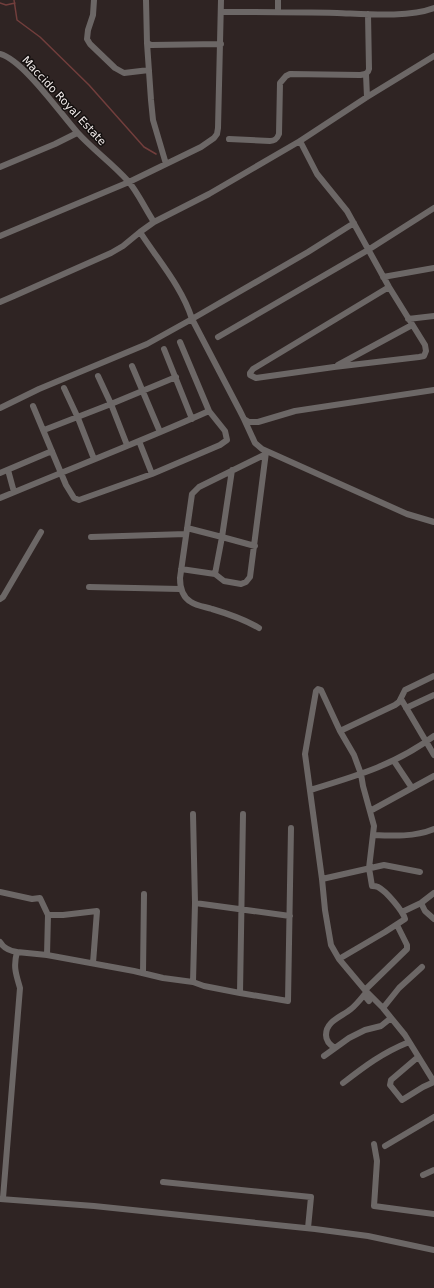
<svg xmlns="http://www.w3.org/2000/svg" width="434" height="1288" viewBox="0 0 434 1288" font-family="'DejaVu Sans',sans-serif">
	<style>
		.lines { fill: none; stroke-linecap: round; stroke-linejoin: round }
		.stream { stroke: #723e3c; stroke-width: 1.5 }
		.minor { stroke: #6c6766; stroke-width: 6 }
		.labels { text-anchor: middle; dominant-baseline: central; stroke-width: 3; stroke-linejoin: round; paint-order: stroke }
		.street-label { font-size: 11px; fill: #f2ebea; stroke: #130f0e }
	</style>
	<rect width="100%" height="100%" fill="#2f2423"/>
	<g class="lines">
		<path class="stream" d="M14,0L17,20L40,37L89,85L144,147L156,154
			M0,3L6,5L15,3"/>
		<path class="minor" d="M94,0L93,15L88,30L87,39L90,44L115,68L124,73L149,70
			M146,0L147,43L151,45L221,44
			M221,12C259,12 298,12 337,13C365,14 408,18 434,8
			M278,12V0
			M147,43L151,100L153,120L166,164
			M0,54C23,60 60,113 77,132C92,149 112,163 128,181C137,191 146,210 154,222
			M366,74L367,97
			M229,139L270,141C275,141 277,139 279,134L280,83L286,76L290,74L360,75C365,74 368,74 369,69L368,14
			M300,141L317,174L347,211L389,287L425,345L426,351L424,356L419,357L334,367L256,378L250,375V373L253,369L389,287
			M0,167L55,144L77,133
			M140,232C158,260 182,287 192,319L240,411L244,419L249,422H258L295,411L434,390
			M0,236L129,182L201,147L214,138L217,134L218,128L221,0
			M383,277L434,268
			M0,302L14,296L111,253L123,246L140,232L154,222L209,194L300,141L367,97L434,56
			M408,319L434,316
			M218,337L368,250L434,208
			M164,349L192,419
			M338,365L412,325
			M132,366L160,432
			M98,376L111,404L127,445
			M64,388L78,418L94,459
			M33,406L66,485L74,498L79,500L152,474L220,445L227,440L225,431L209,411
			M0,408L39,389L147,344L192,319L308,252L354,223
			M244,419L255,443L262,449L407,514L434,522
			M44,430L111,404L176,377
			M139,441L152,474
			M8,470L14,492
			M0,473L52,451
			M0,498C69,469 140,442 209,411L180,342
			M187,528L222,537L232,470
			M91,537L186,534
			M181,569L215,574L224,581L241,584L246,582L250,577L266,452
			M215,574L222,537L255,546
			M89,587L180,589
			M0,599L3,597L41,532
			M259,628C244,619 229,614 212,609C206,607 197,606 191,602C182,597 180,588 180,578L192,494L199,487L266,454
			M401,699L434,755
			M406,708L434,695
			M340,731L321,690L318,689L316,691L305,754L322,879L325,910L331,945L339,959L365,990L383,1008L405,1035L434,1082
			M394,761L412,788
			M310,790C356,776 395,765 434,736
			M370,811L434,776
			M373,835C393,836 415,837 434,829
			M322,879L384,865L420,872
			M0,892L32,899L40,898L48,915H63L97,911L93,963
			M195,903L290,916
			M421,903L425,911L434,919
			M402,912L421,903L434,893
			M0,942C4,949 10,951 17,952C13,967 16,974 20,988L3,1198
			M17,952L47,955L134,971L163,978L193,982L204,986L240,993L288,1001L291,828
			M47,955L48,915
			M339,959L385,932L405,919C403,911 386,891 378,887C376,886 374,886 372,886L369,868L374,826L363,786L361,774L354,755L340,731L395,705L399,702L405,690L434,676
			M143,973L144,894
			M193,982L195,903L193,814
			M365,990L407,949V945L397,925
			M240,993L243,814
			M383,1008L399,988L422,967
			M335,1048C330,1045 326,1041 326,1035C326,1021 341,1017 351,1009C356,1005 360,1000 364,995L369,1001
			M324,1056L349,1038L365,1030L381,1026L391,1018
			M418,1057L391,1080L390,1085L402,1100L423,1087L434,1082
			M343,1083C365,1066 382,1053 409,1042
			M374,1144L377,1161L374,1206L434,1214
			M385,1146L434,1117
			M423,1175L434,1170
			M163,1182L311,1197L308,1228
			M0,1199L94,1206L315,1229L368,1236L434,1250"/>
	</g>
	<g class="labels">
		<g class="street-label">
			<text transform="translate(64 101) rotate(47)">Maccido Royal Estate</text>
		</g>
	</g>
</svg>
